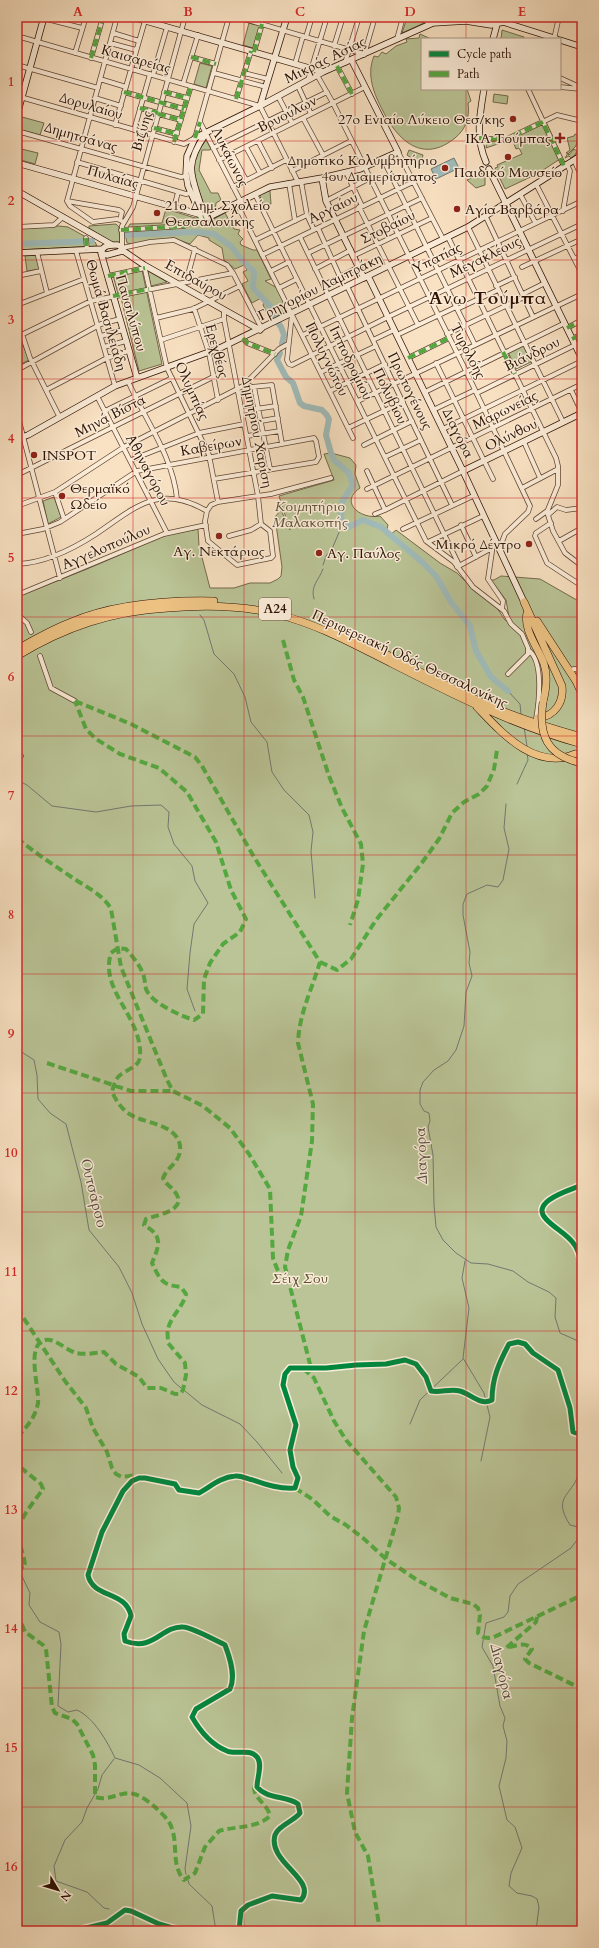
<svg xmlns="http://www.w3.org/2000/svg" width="599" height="1948" viewBox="0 0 599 1948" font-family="Cardo,serif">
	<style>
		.green { fill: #bac496; stroke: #746a4c }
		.water { fill: #a0bcbb; stroke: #727871 }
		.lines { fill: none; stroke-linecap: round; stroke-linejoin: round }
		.stream { stroke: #727871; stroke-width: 1 }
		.river { stroke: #a0bcbb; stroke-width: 6 }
		.highway-tunnel { stroke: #dac3a6; stroke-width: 7; stroke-dasharray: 7 3.5; stroke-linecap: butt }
		.street-casing { stroke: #604533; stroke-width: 5.5 }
		.secondary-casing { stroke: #2d1103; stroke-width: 7 }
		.highway-casing { stroke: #2d1103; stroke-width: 8 }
		.street { stroke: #fbecd8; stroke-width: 4 }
		.secondary { stroke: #fbecd8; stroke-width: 5.5 }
		.highway { stroke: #ecc182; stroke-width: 7 }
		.highway-bridge-casing { stroke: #2d1103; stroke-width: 8; stroke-linecap: butt }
		.highway-bridge { stroke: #ecc182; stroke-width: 7 }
		.quiet { stroke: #54a840; stroke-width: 4; stroke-dasharray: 8 4; stroke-linecap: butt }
		.cycleway-casing { stroke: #fbecd8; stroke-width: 8 }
		.cycleway { stroke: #00873e; stroke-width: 5 }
		.grid { fill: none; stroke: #d62828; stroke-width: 1; stroke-opacity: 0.55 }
		.poi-dot { fill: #8f2418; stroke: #fbecd8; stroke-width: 1.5 }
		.labels { text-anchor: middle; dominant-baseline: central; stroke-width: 3; stroke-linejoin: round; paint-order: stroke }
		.shield { fill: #fbecd8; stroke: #6b5343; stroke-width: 1 }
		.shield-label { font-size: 13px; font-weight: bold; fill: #2d1103 }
		.street-label { font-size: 14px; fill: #2d1103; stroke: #fbecd8 }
		.poi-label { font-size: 14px; fill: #2d1103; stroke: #fbecd8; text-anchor: start }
		.park-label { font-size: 14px; font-style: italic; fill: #5e5036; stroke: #fbecd8 }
		.water-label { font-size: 15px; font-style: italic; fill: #554d43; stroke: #fbecd8 }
		.district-label { font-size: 18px; font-weight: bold; letter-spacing: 1px; fill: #2d1103; stroke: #fbecd8 }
		.neatline { fill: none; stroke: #d62828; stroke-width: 1.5 }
		.grid-label { font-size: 13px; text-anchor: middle; font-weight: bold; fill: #d62828 }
	</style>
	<rect width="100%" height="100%" fill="#f9e2c3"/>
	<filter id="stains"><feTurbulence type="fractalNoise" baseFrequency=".005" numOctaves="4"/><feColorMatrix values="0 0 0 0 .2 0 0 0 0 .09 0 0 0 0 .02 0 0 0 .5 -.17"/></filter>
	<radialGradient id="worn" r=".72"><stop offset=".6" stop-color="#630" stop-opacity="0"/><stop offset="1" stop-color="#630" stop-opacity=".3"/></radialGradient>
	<path class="green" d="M407,18L424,22V23L402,33Z
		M249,23L260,26L253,48L243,45Z
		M502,30L524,37L523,39H501Z
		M420,34L431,39H422V89H467L471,101L468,103C470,117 466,129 455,138C423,164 398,141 383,111C374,94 366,75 374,56L378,57L382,52L386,54L396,46L407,42L406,39L419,38Z
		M200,63L212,66L206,88L194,84Z
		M494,94L508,96L507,104L493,102Z
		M22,117L44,123L40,135L18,129Z
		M543,123L560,159L537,174L505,189L495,168L498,167L497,165L522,154L519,148L516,149L512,139L486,148L487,140L502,141Z
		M575,134L578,135L576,146L568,154L569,155L574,149L577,151L575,155L571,158L569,156L565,158L568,153H566L570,150L567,138L574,136Z
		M206,140L211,149L210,150H202L199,170L211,193H218L221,200L216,203L215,211L207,214L193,174L195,156Z
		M17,148L38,153L35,164L17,159Z
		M409,150L423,155L422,159L417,162L407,155Z
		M485,172V185L476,188L467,180Z
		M265,191H270L271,204L263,205L259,193Z
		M166,209L208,222L225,213L234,229L240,230L238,234L243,239L240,242L241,245L253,250H257L271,279L265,281L277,288L288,311L270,320L263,305L264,303L261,298L252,303L242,284L248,281L243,272L247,270L244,265L235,269L224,260L222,248L209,240V238L198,235L190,244L173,238L131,244L127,243L125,233L130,224L162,223Z
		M116,224L119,227L120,245H115L89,228V226Z
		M59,226L68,227L95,242L97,246L17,250V229Z
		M36,255L41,269L27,271L25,256Z
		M142,270L162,364L139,371L120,294H118L113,275Z
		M148,271L167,282L151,286Z
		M21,340L29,360L17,366V341Z
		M523,345L531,362L516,369L508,352Z
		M331,453L350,458L356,465L355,474L360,488C338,503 362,520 380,516L388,525L387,529L389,536L396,530L440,563L457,573L474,590L495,605L505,620L510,623L506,600L491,580H494L501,576L540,579L582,603V1931H17V597L87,569L166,535L198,529L199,546L210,588H234L250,583H270L278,579L281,576L282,567L275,517L281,510L290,530L279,496L334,480L324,454Z
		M54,497L61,517L48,524L43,501Z"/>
	<path class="water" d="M454,158L459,168L436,179L431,169Z"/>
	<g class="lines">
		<path class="stream" d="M323,565L326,556L332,549L343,523
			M314,599C310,586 319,580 323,569
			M200,615L204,620L214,654L234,674L245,697L251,722L267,742L272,772L284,790L309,815L313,832L311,851L315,898
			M579,675L582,677
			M508,691L520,704L521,714
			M524,727L527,746
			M17,780L27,785L52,806L96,812L131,806L161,805L169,812L168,827L174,844L192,866L195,881L208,903L194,924L190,953L187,989L195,1011
			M517,784L528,760L527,753
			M506,804L504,828L509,849L503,880L498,887L487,885L467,894L463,904V915L470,952L469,963L472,976L466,992L464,1026L456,1050L448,1061L434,1070L423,1082L420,1090V1104L424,1111L429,1113L430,1121L428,1127L433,1155L434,1205L436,1227L443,1240L456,1253L471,1263L488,1264L513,1271L528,1282L549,1292L556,1298L555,1317L560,1333L576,1340L582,1350
			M17,1049L34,1060L37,1075L38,1099L50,1113L66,1124L81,1182L89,1230L119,1267L132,1293L142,1324L158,1359L174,1382L181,1388
			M465,1261L462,1278L469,1308L463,1358L484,1393L490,1417L481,1461
			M185,1391L202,1405L240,1424L257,1442L282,1473
			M410,1424L420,1400L463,1359
			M17,1497V1505
			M19,1570L30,1593L29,1605L40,1622L59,1632L61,1644L58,1706L68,1712L77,1710C94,1718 107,1741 115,1758L139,1765L160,1778L187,1803L191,1826L185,1869L186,1874
			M188,1880L189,1884L212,1906L216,1931
			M109,1909L104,1908L87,1892L56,1881L54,1866L65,1840L82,1822L87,1808L98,1789L102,1775L114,1759
			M536,1931L539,1907L537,1899L532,1896L517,1893L509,1886L511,1873L522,1848L515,1827L507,1820L499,1786L506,1758L507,1741L503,1726L505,1718L500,1706L493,1666L482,1647L486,1623L504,1617L508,1612L510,1596L518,1584L571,1548L580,1536L578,1527L570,1525C550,1494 576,1495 579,1470C580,1462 578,1454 577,1446C577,1423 579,1398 582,1375"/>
		<path class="river" d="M125,235L197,232L214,234L231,246L241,259L254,272L253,288L271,307L274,317L281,327L284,335L282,344
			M17,244L92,241
			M280,353L277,360L286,377L293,383L300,403L304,406L322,410L326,414L329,419L326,435L331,453L334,460L349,473L353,485L342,502L341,523L349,527L363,520L381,527L422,562L436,576L451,602L470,626L476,651L491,677L508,691"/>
		<path class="highway-tunnel" d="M575,754L582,750"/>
		<defs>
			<path id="street" d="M39,17L82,28
				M185,17L133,207L122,226V248L150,242L174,240L227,265L233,273L262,329
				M237,17L364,54
				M415,17L433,23
				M113,33L139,41
				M17,36L260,106L298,182
				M306,37L312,17
				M397,39L403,17
				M554,39L559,17
				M110,43L136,50
				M334,46L343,17
				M254,52L262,24
				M75,53L86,17
				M364,55L375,17
				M191,57L216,64
				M91,58L103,17
				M345,63L359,17
				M295,64L303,36
				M17,65L98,88
				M337,66L352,94
				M214,73L266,87
				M244,73L268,79
				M153,75L167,27
				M317,75L333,103L466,371L530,506L528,512L505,534L502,542L497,545
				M560,78L582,88
				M100,79L126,87
				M308,80L327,17
				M183,84L198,35
				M298,86L311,114
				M560,87L581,89
				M528,89L564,166
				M124,92L184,109
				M164,92L187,98
				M17,96L184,144L195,138L229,17
				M278,96L292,123
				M95,98L121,106
				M236,99L251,51
				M140,108L158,113
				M158,114L181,120
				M303,118L323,155
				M200,122L241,202
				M115,125L146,17
				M154,128L177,134
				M134,130L150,74
				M17,131L181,177L186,176
				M479,138L505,140L557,115L582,121
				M258,141L272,168
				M174,142L191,86
				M246,147L260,173
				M213,148L327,92
				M398,152L443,239
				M232,154L246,180
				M578,157L582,144
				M383,159L475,345
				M219,160L365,87
				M574,160L582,178
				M77,162L186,194L191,193
				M292,171L351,141
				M346,172L362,206
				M301,181L307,215L314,230
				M289,183L295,221
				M536,184L582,274
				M233,187L286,160
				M255,194L426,541L454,562L473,587L504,611L511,624L522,634L528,648V654L508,674
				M520,194L535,222
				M67,201L117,17
				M67,201L70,206L93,222L117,219L124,222
				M67,201L119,210L122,212L120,220
				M326,201L370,178
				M237,204L353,438
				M359,207L418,325
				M174,208L178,192
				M563,211L570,171L567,164
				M486,217L533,317
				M17,227L54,225L63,217
				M468,227L563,422
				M318,228L340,277
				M121,230L184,226L204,217
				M300,237L459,565
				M448,237L556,458L558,466V485L547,512L553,531L565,553L582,566
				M86,238L87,250
				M255,240L307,215
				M76,251L115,386
				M37,252L47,293
				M308,253L422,198
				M262,255L413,182
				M353,256L432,218
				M574,258L582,257
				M144,265L167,368L209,455L218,502
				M522,267L582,239
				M315,269L351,250
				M271,271L289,262
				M17,276L41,271
				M108,276L145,268
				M190,281L189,271L195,249
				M324,285L359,267
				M347,286L452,505
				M496,286L515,277
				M279,288L297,279
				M523,294L545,283
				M17,305L84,279
				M194,308L209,353L218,400
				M457,309L498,290
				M224,310V319L258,496L261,524L251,530L229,536
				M292,314L287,360L289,364L292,365L388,317L582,224
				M156,318L193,309L240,286
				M567,328L582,320
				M22,334L30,358L59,416
				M447,334L524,297
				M303,335L582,201
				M397,335L456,307
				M101,336L123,330
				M17,337L91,301L233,273
				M243,338L247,343L275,354
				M572,339L582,334
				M161,340L224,319
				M373,340L394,330
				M104,347L126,341
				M408,358L449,338
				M436,363L493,479
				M17,370L101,324L120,319
				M321,372L376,346
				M128,381C145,420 173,456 177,499
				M246,384L252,387L272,385L282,444
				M254,387L270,469
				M46,390L107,358L128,351
				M571,390L582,413
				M330,391L385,364
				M425,392L565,323
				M477,393L575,345
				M97,396L167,533
				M358,401L582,294
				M433,410L475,390
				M105,411L172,378
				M242,411L276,406
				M17,413L60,578
				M261,421L278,418
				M348,428L403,402
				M443,429L582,361
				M247,436L280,431
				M524,442L540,478
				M364,445L412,421
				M385,457L421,440
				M131,460L199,433L244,424
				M367,471L385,510L375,514
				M17,475L213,377
				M522,488L558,469
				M367,489L582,384
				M55,492L64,519
				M17,506L55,492L124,447L243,386L279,349L288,344
				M385,510L463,471
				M207,511L205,521L208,541L237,565L271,558L273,556L270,531L261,524
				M207,511L211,505L218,502L271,494L331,478
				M548,515L557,507L566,510L582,508
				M536,519L547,511
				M551,523L536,533L535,536L547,563L582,586
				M461,525L476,557
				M403,529L473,496
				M17,534L43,529L60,522L137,471L314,438L316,441L319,457L316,462L214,479
				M494,538L488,579L503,601L502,609
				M559,541L582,528
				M428,542L483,516
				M17,564C45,563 73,549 96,534C136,507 158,483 207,511
				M457,567L492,548
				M17,595L164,534L206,525
				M17,614L27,623L31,632
				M528,650C544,660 539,702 536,719
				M40,656L51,688L75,701
				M568,670L575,669L582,671
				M17,758L21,756"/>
			<path id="secondary" d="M132,17L323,72
				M489,17L498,22
				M433,23L442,17
				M493,39L499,17
				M560,40L582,47
				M484,89C480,114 475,137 486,162
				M260,106L287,17
				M17,115L44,17
				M17,163L209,217L270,187L322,178L360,169L398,152L352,61
				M489,169L582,359
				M322,178L326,201L364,278
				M17,191L112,245
				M202,209C192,176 183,167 205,135
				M201,216L188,186L186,174L187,156L195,138L260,106L323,72L433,23L466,21L491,25L503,22L557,39
				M118,245L121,247L122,251L107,255L101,253C103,244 111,245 118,245Z
				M122,250L144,265L260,330
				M17,253L102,249
				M101,253L137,378
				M368,276L463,471L524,602
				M17,439L28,435L115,386L220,348L468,227L582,155
				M463,471L582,413"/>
			<path id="highway" d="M524,602L562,686C564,702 555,716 538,718
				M527,613C523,630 539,649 544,664C548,676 546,690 543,702
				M537,621L576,681L582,694
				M328,627C386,651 438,684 495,708C523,720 553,729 582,737
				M17,649C34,640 51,630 69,623C113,604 166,600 214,601
				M17,656C65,627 112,611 168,608C204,605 241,605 276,614C318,624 355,645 393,664C454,695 515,726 582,744
				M477,707C502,733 535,771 575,754"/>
		</defs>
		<use href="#street" class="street-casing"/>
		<use href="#secondary" class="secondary-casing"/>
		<use href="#highway" class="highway-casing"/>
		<use href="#street" class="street"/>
		<use href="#secondary" class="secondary"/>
		<use href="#highway" class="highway"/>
		<defs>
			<path id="highway-bridge" d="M543,702C538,735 547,756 582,763"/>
		</defs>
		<use href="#highway-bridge" class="highway-bridge-casing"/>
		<use href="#highway-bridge" class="highway-bridge"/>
		<path class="quiet" d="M254,52L262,24
			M191,57L216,64
			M91,58L103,17
			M337,66L352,94
			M124,92L184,109
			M164,92L187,98
			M236,99L251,51
			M140,108L158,113
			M158,114L181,120
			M154,128L177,134
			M195,138L200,122
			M479,138L504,140L543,122L564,166
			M174,142L191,86
			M121,230L184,226L204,217
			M86,238L87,250
			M108,276L145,268
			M113,296L149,289
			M567,328L582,320
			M243,338L247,343L275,354
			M572,339L582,334
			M503,352L515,374
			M408,358L449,338
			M283,640L294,680L303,697L329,776L342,808L361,844L363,864L358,900L350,925
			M75,701L131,724L195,757L202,766L254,857L320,962C312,989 299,1014 298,1043L313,1104L312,1141L301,1216L288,1250L285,1267L311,1368
			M17,838C34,852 52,864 70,876C84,886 103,894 111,909L121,967L167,1080L173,1091L203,1106L230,1128L249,1154L270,1189L273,1258C276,1266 279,1277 287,1280
			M320,962L337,970L351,959L376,920L421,864L439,839L452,813L464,802L479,794L487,786L494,769L497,750
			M47,1063L131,1091H173
			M17,1308L65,1381L86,1408L93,1428L107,1452L112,1468L116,1474L122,1477L136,1475
			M308,1368L306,1371L314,1378L334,1421L346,1440L396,1497L399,1508L398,1516L364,1631L352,1718L347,1793L355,1832L368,1856L380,1931
			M17,1437C27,1427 35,1418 38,1403C40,1390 25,1344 45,1340C55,1338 66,1350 76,1353C84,1355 95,1353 104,1352L116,1364L139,1377L147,1388H161L175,1394H180L183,1390L186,1375L185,1363L168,1343C168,1338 167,1333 168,1329C171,1316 183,1307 186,1294L181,1287C162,1285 160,1280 152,1263C159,1246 164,1236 144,1225L146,1219C157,1215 189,1210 175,1192C171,1186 166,1185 163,1178C167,1168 178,1163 180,1152C183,1126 150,1124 135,1117C123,1112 117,1102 112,1092C113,1087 115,1082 118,1077C124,1070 139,1068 140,1057C143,1017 99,991 111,953L118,948L126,949C133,957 141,966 144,977C145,981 145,985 146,989C151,1003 181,1016 194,1020L203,1014L204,979L210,963L223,944L240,932L246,919L231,890L216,842L187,792L159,768L120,754L96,739L86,729L75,701
			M17,1456L20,1467L41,1484L43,1489C35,1501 17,1520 18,1535C19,1547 25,1554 25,1568L17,1567
			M295,1488L312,1499L330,1516L346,1525L363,1538L386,1559L417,1580L450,1598L473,1604L478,1608L480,1615L478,1633C483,1638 487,1639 494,1637L582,1595
			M17,1613L25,1632L43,1645L46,1649L52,1707L55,1713L72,1719L77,1724L93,1755L95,1765V1797C111,1802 120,1790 134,1794C142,1796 149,1802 155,1807C161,1813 170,1820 172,1829C178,1845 171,1865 184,1880L195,1873L205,1847L219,1831C235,1826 256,1829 270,1816C268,1805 256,1800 254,1789L256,1784
			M537,1617L536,1622L506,1648C514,1646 526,1641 532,1649L525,1659L529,1663L582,1689"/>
		<defs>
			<path id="cycleway" d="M582,1185C571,1190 529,1201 546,1219C554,1228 567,1234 574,1244C578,1249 580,1257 582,1264
				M74,1931L107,1923L125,1910L131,1911L159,1924L183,1931
				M239,1931L241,1911L248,1905L272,1896L301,1900C318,1880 267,1862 275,1835C278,1826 294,1821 300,1813L298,1804C285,1795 268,1800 257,1787C257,1778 263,1764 257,1757C250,1748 236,1755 227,1751C212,1745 200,1731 192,1717L196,1709L230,1689C236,1676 230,1658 225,1645C217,1641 191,1627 183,1627C161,1626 154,1652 125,1641L124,1634L131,1616C126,1590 93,1599 88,1575L102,1532L123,1491L132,1481L139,1478H145L175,1484L179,1490L199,1493C210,1487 221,1477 235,1476C241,1475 247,1479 253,1480C267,1485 280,1489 295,1488L298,1478L293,1467L290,1450L296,1425L283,1385L285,1374L290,1368H326L356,1365L386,1364L405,1360L416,1364L426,1377L431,1391C441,1393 450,1388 460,1391C471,1394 480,1406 492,1400C492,1378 499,1363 509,1344L518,1342L525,1344L533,1353L558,1370L570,1408L573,1432L582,1435"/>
		</defs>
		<use href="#cycleway" class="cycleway-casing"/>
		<use href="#cycleway" class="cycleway"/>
	</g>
	<path class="grid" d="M133,17V1931M244,17V1931M355,17V1931M466,17V39M466,89V1931M17,141H582M17,260H582M17,379H582M17,498H582M17,617H582M17,736H582M17,855H582M17,974H582M17,1093H582M17,1212H582M17,1331H582M17,1450H582M17,1569H582M17,1688H582M17,1807H582"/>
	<g class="poi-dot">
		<circle cx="513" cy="119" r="4"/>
		<path d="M558 132h4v4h4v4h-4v4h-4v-4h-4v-4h4z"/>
		<circle cx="508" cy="157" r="4"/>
		<circle cx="445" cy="168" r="4"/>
		<circle cx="457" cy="209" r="4"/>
		<circle cx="157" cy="213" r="4"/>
		<circle cx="34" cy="455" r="4"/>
		<circle cx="62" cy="496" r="4"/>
		<circle cx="219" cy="536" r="4"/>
		<circle cx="529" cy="544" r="4"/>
		<circle cx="319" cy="553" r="4"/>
	</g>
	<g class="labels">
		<rect class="shield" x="259" y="598" width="32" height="22" rx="3"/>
		<g class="shield-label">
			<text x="275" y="609">Α24</text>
		</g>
		<g class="street-label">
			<text transform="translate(136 59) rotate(16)">Καισαρείας</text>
			<text transform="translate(325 60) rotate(-26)">Μικράς Ασίας</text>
			<text transform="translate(91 106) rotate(16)">Δορυλαίου</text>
			<text transform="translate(287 114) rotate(-27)">Βρυούλων</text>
			<text transform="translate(142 131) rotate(-74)">Βιζύης</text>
			<text transform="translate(81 137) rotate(16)">Δημητσάνας</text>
			<text transform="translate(230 157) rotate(63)">Λυκάωνος</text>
			<text transform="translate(113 177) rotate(16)">Πυλαίας</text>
			<text transform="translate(333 208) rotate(-26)">Αργαίου</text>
			<text transform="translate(388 227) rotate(-26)">Στοβαίου</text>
			<text transform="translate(485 257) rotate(-26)">Μεγακλέους</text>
			<text transform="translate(437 258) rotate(-26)">Υπατίας</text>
			<text transform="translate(196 280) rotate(29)">Επιδαύρου</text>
			<text transform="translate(320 287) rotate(-26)">Γρηγορίου Λαμπράκη</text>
			<text transform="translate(131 313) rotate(74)">Παυσιλύπου</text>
			<text transform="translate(106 315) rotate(74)">Θωμά Βασιλειάδη</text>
			<text transform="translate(217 351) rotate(75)">Ερεχθέος</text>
			<text transform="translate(468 351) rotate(63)">Τυρολόης</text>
			<text transform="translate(532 354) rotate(-26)">Βιάνδρου</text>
			<text transform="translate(327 359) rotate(64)">Πολυγνώτου</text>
			<text transform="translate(351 363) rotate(64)">Ιπποδρομίου</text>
			<text transform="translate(192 391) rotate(65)">Ολυμπίας</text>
			<text transform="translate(410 391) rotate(64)">Πρωτογένους</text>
			<text transform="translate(390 396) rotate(64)">Πολυβίου</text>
			<text transform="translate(505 410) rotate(-26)">Μαρωνείας</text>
			<text transform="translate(110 416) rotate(-27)">Μηνά Βίστα</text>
			<text transform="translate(257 432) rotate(79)">Δημητρίου Χαρίση</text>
			<text transform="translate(458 433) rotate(64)">Διαγόρα</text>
			<text transform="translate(511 435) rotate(-26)">Ολύνθου</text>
			<text transform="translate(211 446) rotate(-10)">Καβείρων</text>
			<text transform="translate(148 470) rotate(62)">Αθηναγόρου</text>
			<text transform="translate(106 547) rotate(-23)">Αγγελοπούλου</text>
			<text transform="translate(410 659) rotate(25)">Περιφερειακή Οδός Θεσσαλονίκης</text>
		</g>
		<g class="poi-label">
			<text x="505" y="119" text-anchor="end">27o Ενιαίο Λύκειο Θεσ/κης</text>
			<text x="551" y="138" text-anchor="end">ΙΚΑ Τούμπας</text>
			<text x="437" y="160" text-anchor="end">Δημοτικό Κολυμβητήριο<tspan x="437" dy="16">4ου Διαμερίσματος</tspan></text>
			<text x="508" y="172" text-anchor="middle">Παιδικό Μουσείο</text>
			<text x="165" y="205">21ο Δημ. Σχολείο<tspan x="165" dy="16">Θεσσαλονίκης</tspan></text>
			<text x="465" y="209">Αγία Βαρβάρα</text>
			<text x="42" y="455">INSPOT</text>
			<text x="70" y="488">Θερμαϊκό<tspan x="70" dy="16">Ωδείο</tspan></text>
			<text x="521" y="544" text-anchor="end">Μικρό Δέντρο</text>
			<text x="219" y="551" text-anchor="middle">Αγ. Νεκτάριος</text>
			<text x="327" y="553">Αγ. Παύλος</text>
		</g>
		<g class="park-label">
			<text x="310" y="506">Κοιμητήριο<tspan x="310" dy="16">Μαλακοπής</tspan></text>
			<text x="300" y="1278">Σέιχ Σου</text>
		</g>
		<g class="water-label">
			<text transform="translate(421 1156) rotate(-92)">Διαγόρα</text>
			<text transform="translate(94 1193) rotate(76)">Ουτσάρσο</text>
			<text transform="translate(502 1671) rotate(76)">Διαγόρα</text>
		</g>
		<g class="district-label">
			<text x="488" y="298">Άνω Τούμπα</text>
		</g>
	</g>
	<rect width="599" height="1948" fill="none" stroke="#f9e2c3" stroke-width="44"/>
	<rect x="421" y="38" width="140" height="52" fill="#fbecd8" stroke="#a99483"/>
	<rect x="429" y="51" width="20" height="6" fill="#00873e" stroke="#a99483"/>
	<text x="457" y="58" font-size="12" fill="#2d1103">Cycle path</text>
	<rect x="429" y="71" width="20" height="6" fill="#54a840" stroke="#a99483"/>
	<text x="457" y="78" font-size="12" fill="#2d1103">Path</text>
	<g transform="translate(58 1890) rotate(128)" stroke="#fbecd8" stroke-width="3" paint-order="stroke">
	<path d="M0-3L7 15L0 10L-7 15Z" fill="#2d1103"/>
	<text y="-6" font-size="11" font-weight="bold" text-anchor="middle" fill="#2d1103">N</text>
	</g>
	<rect x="22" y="22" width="555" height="1904" class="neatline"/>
	<g class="grid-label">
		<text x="78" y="16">A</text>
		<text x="188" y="16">B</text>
		<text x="300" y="16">C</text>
		<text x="410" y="16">D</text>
		<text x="522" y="16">E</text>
		<text x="11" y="86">1</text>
		<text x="11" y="205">2</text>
		<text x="11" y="324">3</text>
		<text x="11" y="443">4</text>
		<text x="11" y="562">5</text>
		<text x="11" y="681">6</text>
		<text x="11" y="800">7</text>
		<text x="11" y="919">8</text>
		<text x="11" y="1038">9</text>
		<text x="11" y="1157">10</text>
		<text x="11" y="1276">11</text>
		<text x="11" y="1395">12</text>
		<text x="11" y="1514">13</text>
		<text x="11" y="1633">14</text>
		<text x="11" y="1752">15</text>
		<text x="11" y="1871">16</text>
	</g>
	<rect width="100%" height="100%" filter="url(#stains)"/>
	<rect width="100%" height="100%" fill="url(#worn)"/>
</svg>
